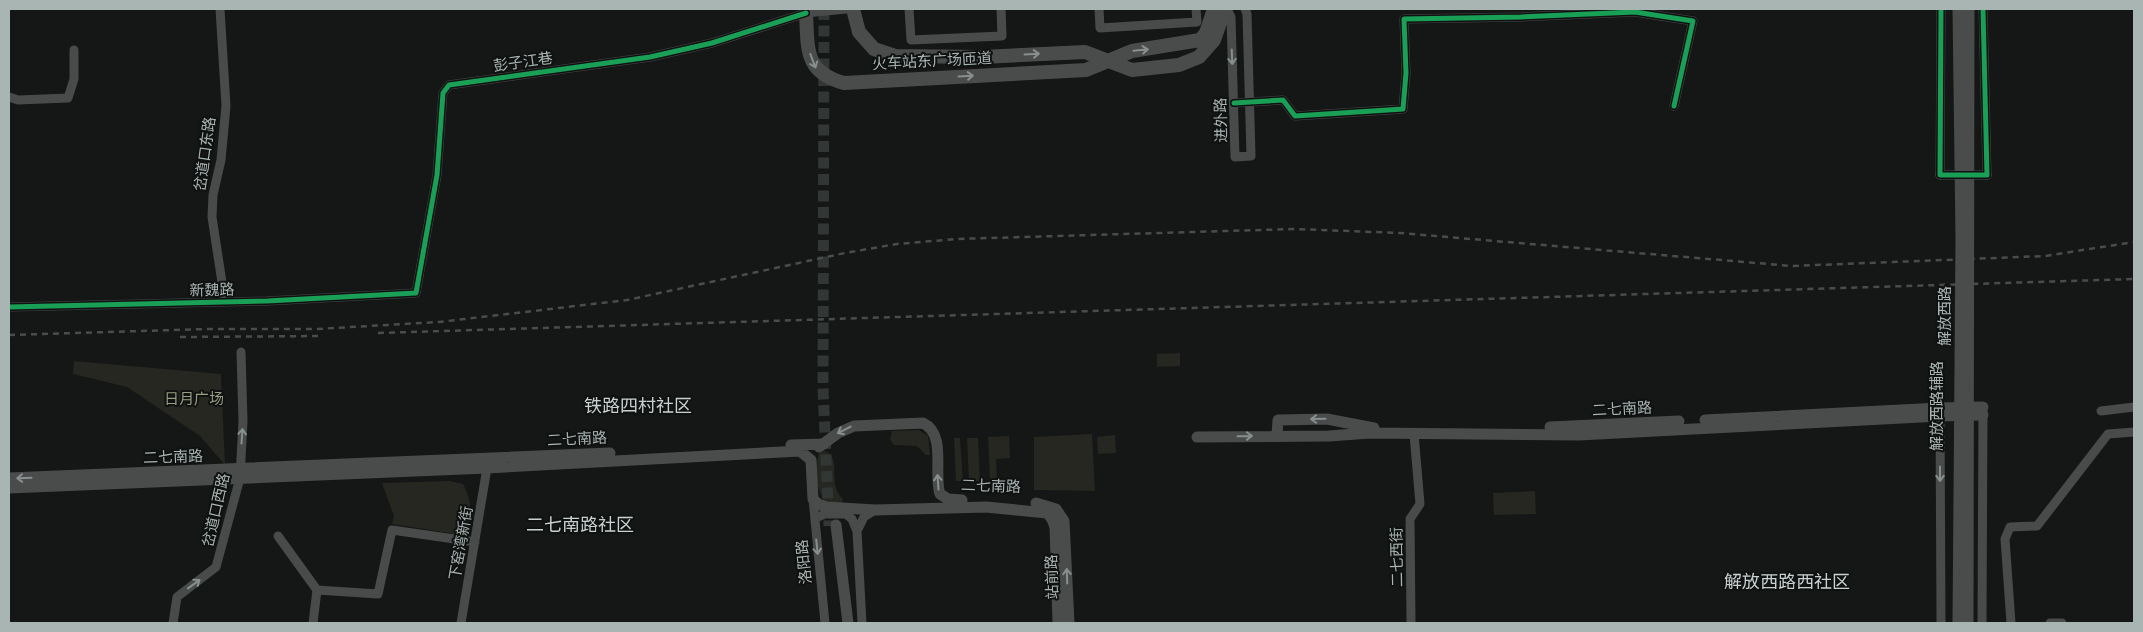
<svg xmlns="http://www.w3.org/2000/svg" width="2143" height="632" viewBox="0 0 2143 632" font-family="'DM Sans','Noto Sans SC',sans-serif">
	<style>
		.green { fill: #262721 }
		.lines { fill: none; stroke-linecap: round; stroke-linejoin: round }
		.major-tunnel { stroke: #323635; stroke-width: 11; stroke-dasharray: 11 5.5; stroke-linecap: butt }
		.minor { stroke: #484b4a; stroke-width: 9 }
		.major { stroke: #4a4c4c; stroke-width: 11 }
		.rail { stroke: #4a4c4c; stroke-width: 2.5; stroke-dasharray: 6 5; stroke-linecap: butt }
		.minor-bridge { stroke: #484b4a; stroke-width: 9 }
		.major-bridge { stroke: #4a4c4c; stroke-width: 11 }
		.highway-bridge { stroke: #4a4c4b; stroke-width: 14 }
		.cycleway-casing { stroke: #101111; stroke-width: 8 }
		.cycleway { stroke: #1a9f57; stroke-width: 5 }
		.oneway { stroke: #87908f }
		.oneway2 { stroke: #86908e }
		.labels { text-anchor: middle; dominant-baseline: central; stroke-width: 4; stroke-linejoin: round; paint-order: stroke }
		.street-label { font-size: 15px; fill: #a8b5b3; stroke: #101111 }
		.park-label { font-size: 15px; fill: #989e81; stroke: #101111 }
		.quarter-label { font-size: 18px; fill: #c8d1d0; stroke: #101111 }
	</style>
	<rect width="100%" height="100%" fill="#151616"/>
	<path class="green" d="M1180,353V366L1157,367V354Z
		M74,361L221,374L225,465L200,436L127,387L73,374Z
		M919,430L928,436L930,455H926L917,446L894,445L890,439L892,431Z
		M1092,434L1095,491L1034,490V437Z
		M1115,435L1116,453L1098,454L1097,437Z
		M1009,436L1010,458L996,459L997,479H990L988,437Z
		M954,438H960L963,481H956Z
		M967,438H978L980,481L969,482Z
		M825,451C843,458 826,483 843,499L842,504L827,505C816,492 814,470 819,453Z
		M450,481L463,484C473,503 471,516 468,536L392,524L394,516L382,483Z
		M1535,491L1536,514L1494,515L1493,493Z"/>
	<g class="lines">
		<path class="major-tunnel" d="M824,9L823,388L829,526"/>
		<path class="minor" d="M220,9L226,106L221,160L213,195L212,217L225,302
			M806,9V13L846,9
			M909,9L911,40L1002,36L1001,9
			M1099,9L1100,28L1197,22L1196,9
			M1227,9L1231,17L1235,157L1251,156L1247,14L1245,9
			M1983,9L1987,175
			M9,97L18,100L68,98L74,79V50
			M1234,103L1283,100L1295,116L1403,109L1406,73L1404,19L1521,17L1635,12L1693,21L1674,106
			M1940,175L1941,9
			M9,307L267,301L416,293L437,175L443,93L449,85L650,57L712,43L806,13
			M1940,411L1941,623
			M2101,411L2134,407
			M813,499L825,623
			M815,522L816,518L825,514H846L852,519L857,531
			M278,536L317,590L313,623
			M317,590L378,594L392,530L475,542
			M173,623L177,597L216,567L240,478L243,421L241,352
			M461,623L487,468
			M862,623L857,531L864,517L875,510
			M1411,623L1410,519L1420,504L1414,434
			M1982,623L1983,409
			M2011,623L2005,539L2010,527L2037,526L2108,434L2134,432
			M2050,623H2062"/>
		<path class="major" d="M1705,420L1940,408
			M1550,427L1679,421
			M1277,435L1278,420L1327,419L1374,428
			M1197,437L1329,436L1370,433L1579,435L1940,416
			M791,445L824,444
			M819,447L838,433L854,426L923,423C947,434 933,474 940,494L948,499L962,500
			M9,478L610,453
			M9,488L487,468L800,451L811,460L813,499L818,504L826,507L875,510L986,507L1047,513L1052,519L1055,527L1058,623
			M1036,503L1056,509L1064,521L1069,623
			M836,525L848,623
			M1958,623L1961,239L1958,9
			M1968,623L1969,9"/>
		<path class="rail" d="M378,333L2134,279
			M9,335L208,329H317L439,322L627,300L845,253L897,244L956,239L1294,229L1400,233L1792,266L2045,256L2134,242
			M180,337L323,336"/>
		<path class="minor-bridge" d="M1940,175H1987"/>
		<path class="major-bridge" d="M1940,408L1983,407
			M1940,416L1983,415"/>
		<path class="highway-bridge" d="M853,9L859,32L874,49L895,56L982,57L1085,52L1132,70L1179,65L1199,57L1214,40L1225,9
			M806,13C808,49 804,72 844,83L1086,70L1132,51L1200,40L1206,33L1214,9"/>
		<defs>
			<path id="cycleway" d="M1941,9L1940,175H1987L1983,9
				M1234,103L1283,100L1295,116L1403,109L1406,73L1404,19L1521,17L1635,12L1693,21L1674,106
				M9,307L267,301L416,293L437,175L443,93L449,85L650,57L712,43L806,13"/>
		</defs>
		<use href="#cycleway" class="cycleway-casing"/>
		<use href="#cycleway" class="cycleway"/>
	</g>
	<defs><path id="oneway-shaft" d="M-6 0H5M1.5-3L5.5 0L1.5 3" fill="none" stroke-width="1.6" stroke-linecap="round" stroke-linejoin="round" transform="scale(1.25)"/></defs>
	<g class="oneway">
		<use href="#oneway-shaft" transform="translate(1141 50) rotate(-6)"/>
		<use href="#oneway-shaft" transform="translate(1032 54) rotate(-3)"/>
		<use href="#oneway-shaft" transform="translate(813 61) rotate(69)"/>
		<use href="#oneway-shaft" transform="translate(966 76) rotate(-3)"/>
		<use href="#oneway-shaft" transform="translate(1318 419) rotate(179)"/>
		<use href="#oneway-shaft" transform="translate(844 430) rotate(153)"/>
		<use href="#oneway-shaft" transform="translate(1245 436) rotate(-1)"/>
		<use href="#oneway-shaft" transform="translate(24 478) rotate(178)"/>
		<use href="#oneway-shaft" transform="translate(938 482) rotate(-94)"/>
		<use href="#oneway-shaft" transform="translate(1067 576) rotate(-92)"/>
	</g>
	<g class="oneway2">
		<use href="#oneway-shaft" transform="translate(1232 57) rotate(88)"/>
		<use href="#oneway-shaft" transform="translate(242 436) rotate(-86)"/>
		<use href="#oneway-shaft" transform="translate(1940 474) rotate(90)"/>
		<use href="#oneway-shaft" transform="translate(817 547) rotate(84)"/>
		<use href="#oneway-shaft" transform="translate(194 584) rotate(-36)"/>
	</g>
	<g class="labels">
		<g class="street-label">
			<text transform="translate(932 61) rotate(-3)">火车站东广场匝道</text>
			<text transform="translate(523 62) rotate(-8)">彭子江巷</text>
			<text transform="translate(1221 120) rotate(-91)">进外路</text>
			<text transform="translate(205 154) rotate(-82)">岔道口东路</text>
			<text transform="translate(212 290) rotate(-1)">新魏路</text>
			<text transform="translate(1945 316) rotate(-90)">解放西路</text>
			<text transform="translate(1937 406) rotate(-90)">解放西路辅路</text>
			<text transform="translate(1622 409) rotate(-3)">二七南路</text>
			<text transform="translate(577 439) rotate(-3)">二七南路</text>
			<text transform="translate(173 457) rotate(-2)">二七南路</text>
			<text transform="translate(991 486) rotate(2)">二七南路</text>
			<text transform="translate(216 510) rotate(-77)">岔道口西路</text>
			<text transform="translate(461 543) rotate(-80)">下窑湾新街</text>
			<text transform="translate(1397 557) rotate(-91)">二七西街</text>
			<text transform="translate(804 562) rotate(-96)">洛阳路</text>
			<text transform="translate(1052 577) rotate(-92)">站前路</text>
		</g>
		<g class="park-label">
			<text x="194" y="399">日月广场</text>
		</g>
		<g class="quarter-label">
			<text x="638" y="406">铁路四村社区</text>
			<text x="580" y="525">二七南路社区</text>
			<text x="1787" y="582">解放西路西社区</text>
		</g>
	</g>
	<rect width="2143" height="632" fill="none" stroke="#a8b5b3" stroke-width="20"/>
</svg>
